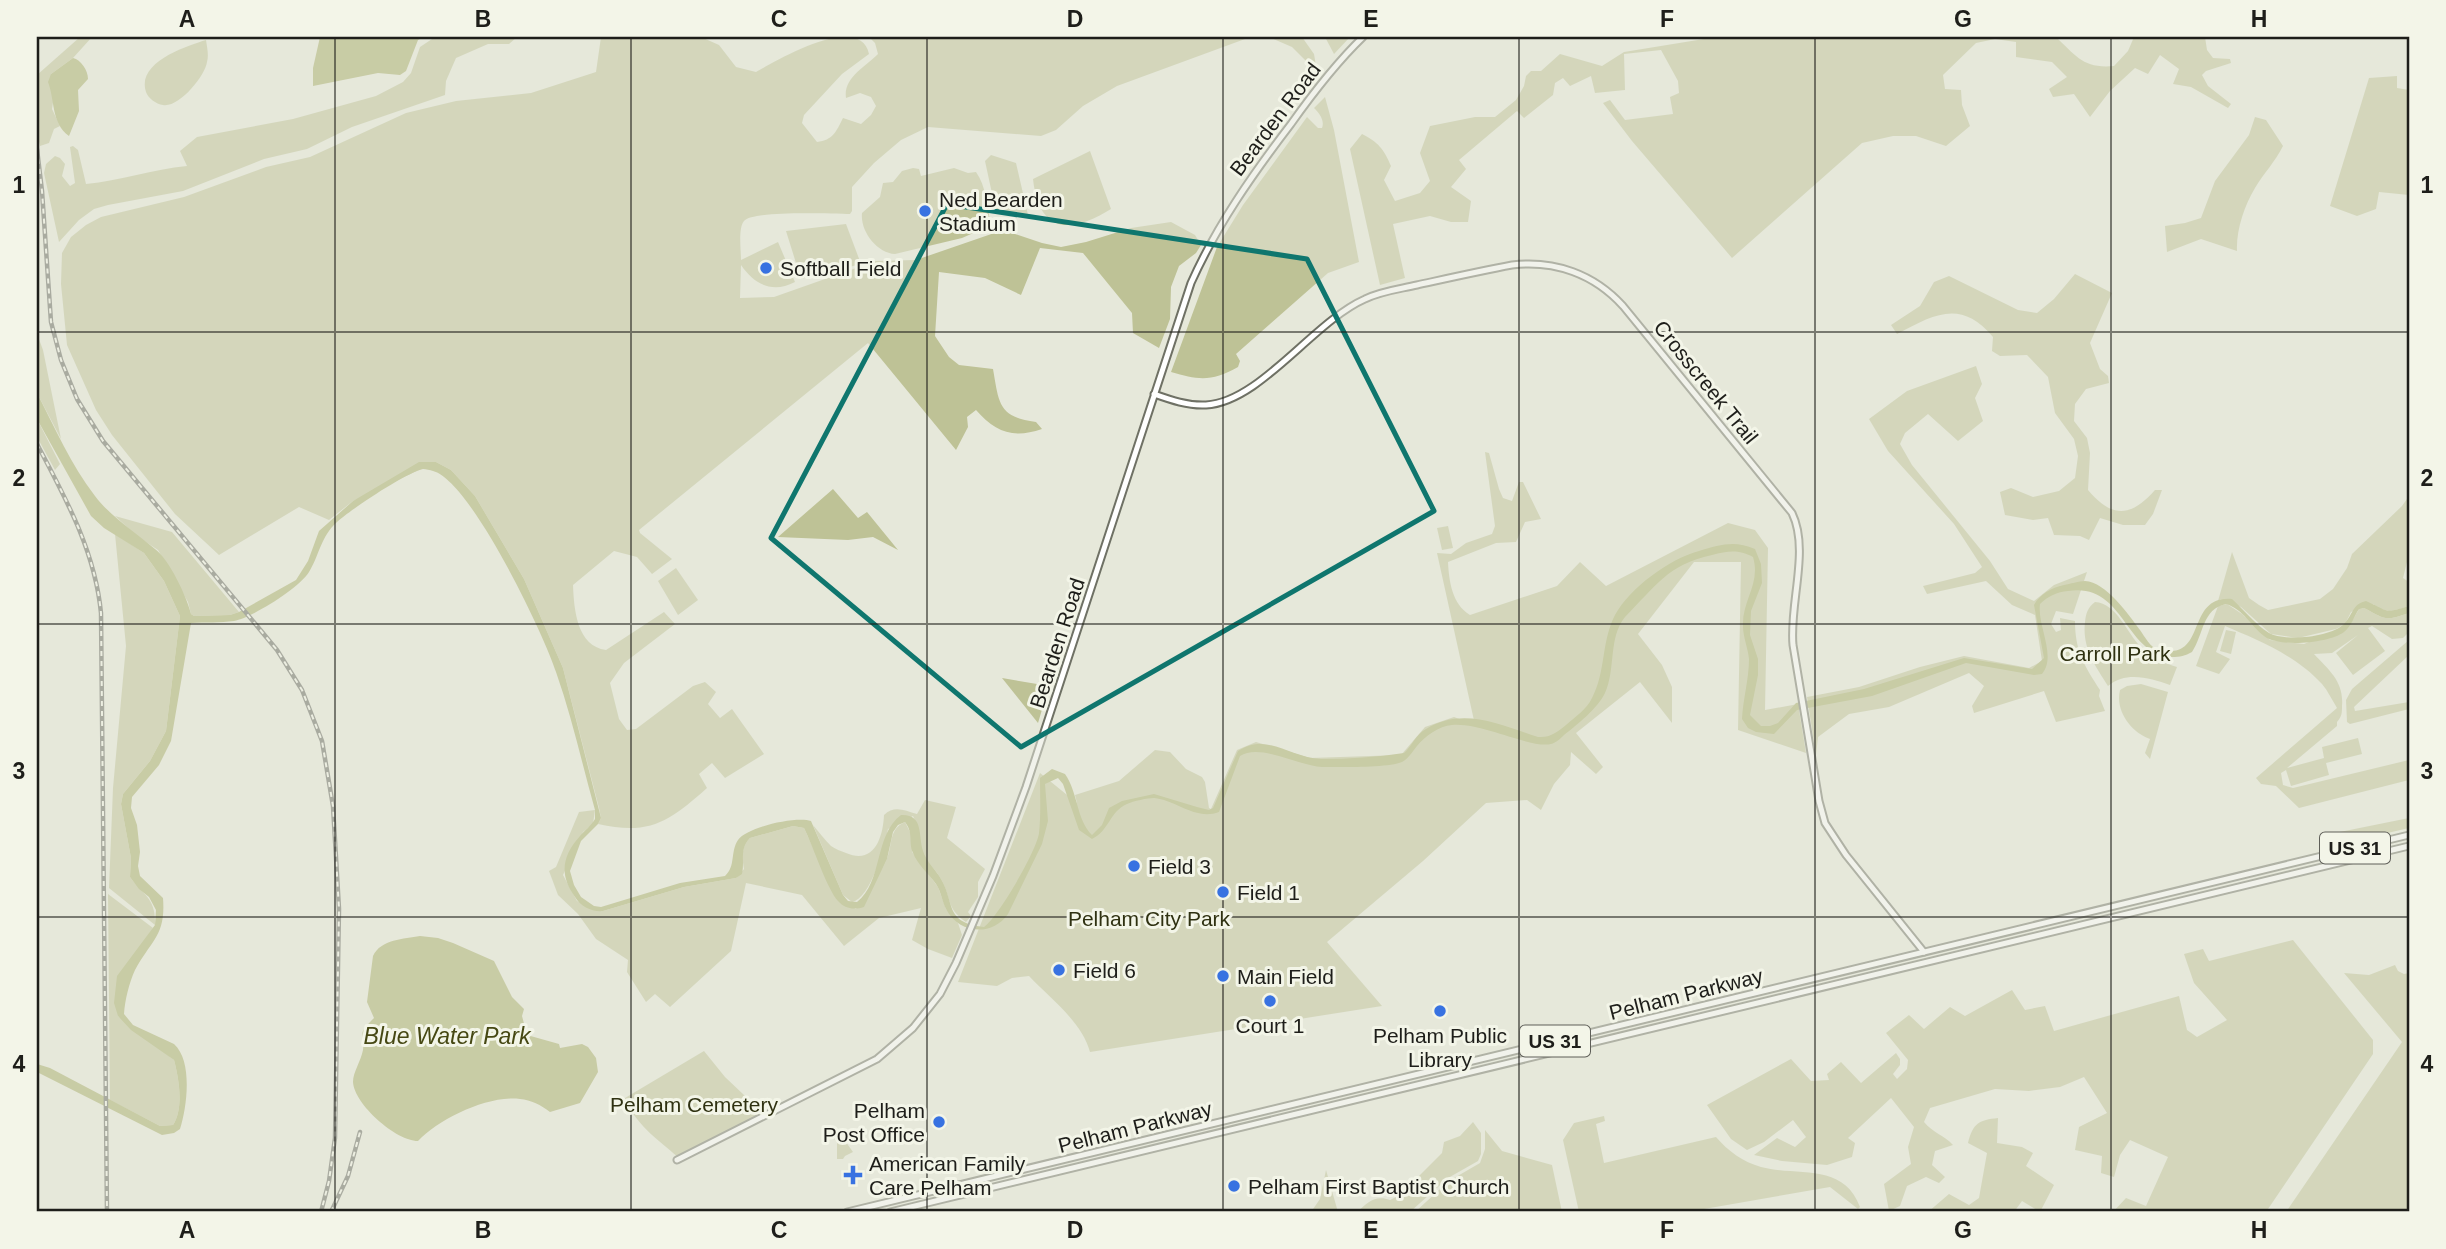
<svg xmlns="http://www.w3.org/2000/svg" width="2446" height="1249" viewBox="0 0 2446 1249" font-family="Arial,sans-serif">
	<style>
		.green { fill: #bec296 }
		.water { fill: #a5aa64 }
		.lines { fill: none; stroke-linecap: round; stroke-linejoin: round }
		.secondary-casing { stroke: #6f7165; stroke-width: 9 }
		.primary-casing { stroke: #6f7165; stroke-width: 9 }
		.secondary { stroke: #fff; stroke-width: 5 }
		.primary { stroke: #fff; stroke-width: 5 }
		.rail-casing { stroke: #61625a; stroke-width: 4.5 }
		.rail { stroke: #f3f5e8; stroke-width: 2; stroke-dasharray: 5; stroke-linecap: butt }
		.marked { fill: none; stroke: #0f766e; stroke-width: 5; stroke-linejoin: round }
		.grid { fill: none; stroke: #1e1e1a; stroke-width: 2; stroke-opacity: 0.55 }
		.poi-dot { fill: #3872e1; stroke: #f3f5e8; stroke-width: 2.5 }
		.labels { text-anchor: middle; dominant-baseline: central; stroke-width: 6; stroke-linejoin: round; paint-order: stroke }
		.shield { fill: #f3f5e8; stroke: #5e5e58; stroke-width: 2 }
		.shield-label { font-size: 19px; font-weight: bold; fill: #1e1e1a }
		.street-label { font-size: 21px; fill: #1e1e1a; stroke: #f3f5e8 }
		.poi-label { font-size: 21px; fill: #1e1e1a; stroke: #f3f5e8; text-anchor: start }
		.park-label { font-size: 21px; fill: #2f3111; stroke: #f3f5e8 }
		.water-label { font-size: 23px; font-style: italic; fill: #464813; stroke: #f3f5e8 }
		.neatline { fill: none; stroke: #1e1e1a; stroke-width: 2.5 }
		.grid-label { font-size: 23px; text-anchor: middle; font-weight: bold; fill: #1e1e1a }
	</style>
	<rect width="100%" height="100%" fill="#e6e8da"/>
	<path class="green" d="M80,37H92L73,58L51,74L54,96L52,109L60,126L54,129L49,143L40,146L37,133V75Z
		M435,37H517L509,44H488L456,58L446,81L445,95L352,127L307,149L264,159L183,191L108,205L94,209L79,220L59,242L44,173L46,164L55,156L60,158L65,164L62,176L70,186L75,183L70,147L73,146L78,150L86,184C120,181 153,169 187,166L180,151L197,137L293,119L376,96L403,82L411,73L420,47Z
		M601,37H701L719,45L736,67L756,72C776,61 860,11 869,54L842,74L804,115L802,123L817,142C833,140 836,132 843,118L861,124L871,115L876,106L871,97L860,93L846,98C843,78 865,67 878,54L875,43L869,37H1302L1314,54L1317,72L1292,47L1269,37L1245,39L1117,86L1083,106L1056,130L1041,136L928,127L901,140L874,163L852,187V211L850,214C832,214 753,210 744,221C738,228 741,250 741,260L778,242L795,282C772,294 754,284 741,265L740,298L774,297L876,261L916,260L1003,230L1042,243L1061,247L1086,242L1131,228L1171,222L1195,235L1201,245L1196,253L1179,266L1171,287L1170,319L1159,348L1133,333L1132,313L1083,253L1040,248L1021,295L985,278L939,272L935,336L949,357L959,365L993,369C999,403 998,417 1036,422L1042,429C1013,439 995,432 976,410L967,417L968,427L956,450L868,343L639,530L640,533L672,559L652,574L637,557L614,551L573,585C574,610 577,646 606,650L664,612L675,624L624,663L610,683L619,719L627,730L636,729L693,686L705,682L716,692L708,704L720,718L732,709L764,754L725,778L712,763L699,774L707,788C670,821 650,836 598,824L601,818L599,808L563,668L524,579L475,496L451,470L436,462L353,501L329,520L299,507L219,555L175,514L112,435L96,410L67,345L61,284L62,253L71,237L86,225L101,217L184,197L266,167L310,157L406,113L456,101L531,93L596,72Z
		M1325,37H1350L1334,54Z
		M1716,37H2056C2076,56 2084,69 2114,66L2128,51L2134,37H2205L2207,50L2213,58L2230,59L2231,63L2206,71L2202,75L2208,86L2231,104L2228,108L2191,87L2173,84L2179,69L2160,55L2148,74L2135,68L2110,91L2090,117L2074,94L2053,97L2049,89L2067,77L2052,62L2016,57V42L1995,39L1976,43L1943,75L1945,89L1961,90L1962,105L1970,126L1946,146L1916,136H1893L1862,143L1732,258L1632,141L1603,103L1610,100L1625,120L1673,114L1670,97L1679,93L1678,81L1661,50L1624,54L1625,90L1595,93L1591,76L1570,86L1563,78L1555,83L1553,95L1524,118L1517,111L1459,160L1466,169L1451,187L1471,201L1468,222H1451L1430,216L1393,224L1405,278L1380,285L1350,149L1362,134C1378,142 1384,149 1391,166L1384,180L1395,201L1420,193L1430,181L1420,153L1430,126L1475,117H1495L1516,100L1524,86L1526,76L1531,71H1541L1560,54L1602,66L1624,52Z
		M206,40C207,47 209,55 207,62C205,76 179,108 163,105C156,104 148,98 146,92C136,62 187,46 206,40Z
		M2397,76V88L2409,90V195L2379,192L2376,209L2357,216L2330,206L2369,78Z
		M1325,97L1334,130L1359,262L1328,273L1236,354L1240,361L1238,367C1212,382 1198,380 1171,372L1217,247L1243,205L1307,117L1318,128H1322C1325,120 1319,113 1314,108Z
		M2255,117L2266,120L2283,146C2275,162 2264,173 2255,188C2244,206 2236,231 2237,251L2201,239L2167,252L2165,226L2185,223L2201,218L2215,181L2249,135Z
		M1090,151L1111,209C1071,234 1039,234 1033,179Z
		M991,155L1016,163L1028,215L996,212L985,161Z
		M913,168L919,169L921,176L954,168L968,173L976,172C986,186 987,205 990,221L987,227L962,238L895,254C877,253 860,231 862,213L880,197L883,183L893,182L902,171Z
		M846,224L861,264L801,279L786,231Z
		M2075,274L2112,293L2090,343L2100,369L2108,376L2109,383L2086,389L2075,404L2074,421L2087,438L2090,453L2088,490C2112,518 2130,518 2155,490H2162L2153,514L2145,525H2123L2100,518L2089,540L2080,536L2054,535L2048,518L2033,520L2005,515L2000,492L2011,488L2033,497L2059,491L2075,478L2078,456L2074,439L2055,413L2048,377L2027,355L2000,356L1992,351L1993,337C1961,299 1935,314 1897,334L1891,325L1920,306L1934,282L1949,276L2018,310L2037,313L2054,299Z
		M37,334L43,350L61,439L37,393Z
		M1976,366L1982,384L1975,398L1983,421L1958,441L1928,414L1905,433L1900,444L1912,465L1990,561L2008,589L2034,601L2054,585L2087,572L2073,614L2056,611L2051,624L2056,632L2061,630L2060,618L2075,621C2075,651 2084,665 2100,690L2099,696L2105,711L2056,722L2044,691L1974,713L1972,706L1984,686L1969,673L1889,707L1849,714L1818,737L1816,755L1807,697L1859,687L1920,667L1964,656L2029,668L2042,661L2035,615L2012,605L1986,581L1927,594L1923,586L1975,573L1982,567L1954,524L1888,451L1869,419L1907,391Z
		M37,419L60,464L55,470L37,437Z
		M1485,452L1489,453L1499,489L1503,498L1512,501L1519,482H1523L1541,519L1525,522L1516,542L1496,543L1448,562C1449,581 1452,604 1470,615L1557,586L1580,562L1606,586L1728,523L1755,530L1768,548L1765,710L1798,704L1806,753L1738,730L1741,562H1694L1638,634L1662,665L1672,687V723L1640,682L1576,733L1603,767L1596,774L1571,752L1570,765L1554,784L1541,810L1527,800L1486,803L1423,861L1327,942L1382,1006L1090,1052C1082,1022 1050,998 1029,976L1012,978L997,986L958,982L1040,773L1077,803L1075,795L1119,781L1155,750L1170,752L1186,769L1202,777L1205,782L1209,808L1211,809L1237,750L1256,742L1310,758L1401,755L1425,727L1454,717L1475,725L1437,553L1451,554L1466,543L1492,534L1495,526Z
		M833,489L858,518L867,512L898,550L873,537L848,540L778,537Z
		M2409,496V562H2407L2403,578L2409,582V606C2394,611 2386,614 2373,604L2351,612L2345,624L2336,629L2298,638L2271,634L2241,607L2221,599L2218,601L2232,552L2249,598L2259,605L2268,610L2320,599L2333,589L2347,568L2352,554L2402,506Z
		M115,516L172,532L239,612L230,615L194,616L191,614L188,602L158,550L137,536Z
		M1448,526L1453,548L1442,550L1437,528Z
		M115,534L144,553L164,581L180,616L166,731L150,761L123,794L121,804L131,858L130,877C144,896 156,898 155,925L109,888L113,788L126,646Z
		M676,568L698,600L678,615L658,581Z
		M2095,602C2117,603 2127,634 2142,648C2152,658 2164,663 2177,667L2170,685C2150,678 2126,671 2108,686C2095,665 2082,648 2085,622C2086,613 2088,607 2095,602Z
		M2227,604L2242,614L2270,640L2304,644L2350,625L2359,609L2364,608C2386,619 2383,622 2409,613V632L2403,638L2392,639L2372,626L2368,628L2385,651L2353,675L2336,653L2358,635L2332,653L2314,654C2330,671 2344,682 2342,706C2342,713 2342,716 2337,722V726L2287,768L2324,758L2322,747L2358,738L2362,754L2326,763L2329,775L2291,786L2286,770L2281,773L2283,785L2293,788L2409,760V780L2299,808L2276,786L2261,784L2256,778L2337,708C2332,700 2328,691 2322,684C2297,656 2258,640 2225,626L2216,652L2230,659L2219,674L2196,666L2218,606Z
		M2226,630L2236,632L2231,654L2220,651Z
		M2409,640V655L2354,707L2355,711L2409,702V709L2350,724L2347,722L2346,700L2352,689Z
		M1002,678L1049,686L1038,723Z
		M2141,684L2168,692L2150,759L2145,753L2150,739C2131,732 2115,711 2120,690L2127,686Z
		M925,800L956,807L947,838L985,869L978,882V897L968,912L971,916L966,922C944,907 952,895 939,876C935,869 927,862 923,854C918,841 920,829 913,816L888,829C884,847 871,898 852,902L843,895L813,825C819,832 825,840 831,846C835,849 841,851 846,853C874,865 883,838 884,815C894,805 904,810 917,814Z
		M595,810L593,824L583,832L563,875L577,901L603,911L684,887L736,878L744,869C742,858 741,847 750,838L793,826L804,828L836,898L856,909C866,893 878,878 886,861C893,846 888,829 905,822L912,836V852L938,887L946,909L958,923L962,935L952,958L928,949L912,940L921,908L879,918L844,946L802,895L746,883L731,951L670,1007L655,994L646,1002L627,972L628,960L596,939L578,914L558,895L549,871L556,867L579,812Z
		M2409,818V828L2327,847L2320,836Z
		M108,894L153,928L140,947L118,1016L174,1060C179,1079 184,1108 173,1125L160,1126L110,1100Z
		M2293,940L2373,1040V1054L2266,1212H2113L2126,1198L2146,1206L2168,1157L2130,1140L2120,1155L2114,1177L2101,1173L2102,1156L2075,1150L2079,1127L2107,1113L2084,1077L2060,1087L2029,1091L1995,1089L1930,1108L1924,1122C1933,1133 1944,1135 1953,1145L1935,1151L1932,1165L1945,1177L1939,1183L1926,1177L1907,1186L1900,1206L1889,1211L1884,1184L1911,1164L1908,1147L1914,1127L1891,1098L1848,1138L1855,1143L1852,1157L1827,1165L1782,1161L1754,1155L1777,1138L1795,1147L1806,1137L1793,1120L1764,1142L1747,1150L1731,1139L1707,1105L1791,1059L1811,1081L1829,1080L1827,1074L1841,1062L1861,1083L1896,1053L1900,1059V1065L1893,1074L1897,1079L1907,1069L1908,1060L1886,1033L1909,1015L1924,1029L1950,1007L1965,1016L2012,990L2025,1010L2045,1006L2054,1031L2179,996L2187,1030L2197,1037L2227,1020L2194,983L2184,954L2203,949L2209,961Z
		M2395,965L2398,971L2404,974L2409,973V1212H2286L2402,1042L2344,973L2369,975Z
		M704,1051L725,1077L763,1113L678,1157C657,1139 635,1124 625,1098Z
		M1604,1116L1605,1121L1596,1124L1604,1163L1716,1137C1728,1151 1743,1162 1761,1167C1799,1177 1843,1162 1860,1207L1858,1209L1830,1187L1687,1212H1579L1563,1140L1574,1123Z
		M1998,1118L1997,1143L2022,1147L2033,1153L2026,1166L2054,1185L2040,1212L2022,1201L2014,1212H1928L1949,1194L1969,1205L1979,1198L1987,1153L1968,1143C1973,1123 1979,1120 1998,1118Z
		M1473,1122L1481,1133V1154L1478,1161L1448,1178L1410,1212H1358C1367,1202 1376,1195 1390,1200L1408,1191L1416,1179L1442,1153L1444,1142L1460,1136Z
		M1485,1130L1502,1151L1552,1165L1562,1212H1415L1449,1181L1480,1163L1485,1149Z
		M838,1131L853,1152L845,1156L843,1159H837V1143L832,1135Z
		M1326,1170L1338,1212H1311L1320,1199Z"/>
	<path class="water" d="M320,37H424L418,40L406,71L400,75L378,73L313,86V68Z
		M73,58C81,60 88,70 88,79L78,90L79,111L69,136C51,123 55,100 48,82L51,74Z
		M37,393C55,428 71,465 95,496C111,517 135,532 155,549C169,559 187,597 191,614L194,616L230,615L239,612L296,580L308,561L319,531L353,501L419,462H436L451,470L475,496L524,579L563,668L601,818L598,824L581,841L570,871L574,885L581,897L594,906L601,907L680,883L725,876C736,866 730,852 738,840C747,827 796,816 811,821L843,895L848,901L857,902C883,882 874,835 901,815C924,814 918,835 923,851C926,861 936,870 941,879C955,902 944,923 984,927C999,916 1037,850 1039,833C1041,815 1040,796 1040,778L1052,769L1065,774C1078,792 1076,819 1092,835L1102,825L1109,808L1122,801L1154,794L1197,807L1209,810L1213,808L1238,751C1268,732 1290,758 1321,759C1349,759 1377,757 1404,753C1412,746 1416,734 1426,729C1463,706 1501,725 1538,737C1550,738 1557,732 1566,725C1575,717 1587,709 1592,698C1606,672 1601,642 1615,615C1630,588 1669,559 1699,551C1720,545 1734,540 1755,549L1761,564L1762,583L1751,611L1750,635L1758,659V675L1750,715L1761,726H1770L1778,723L1796,703L1864,689L1964,658L2032,669L2044,658L2034,605C2040,594 2051,588 2064,585C2070,584 2079,581 2085,581C2106,582 2129,615 2140,630C2145,637 2150,647 2158,650C2159,650 2167,651 2169,651C2205,653 2188,595 2232,599C2244,610 2255,624 2269,633C2285,642 2331,637 2344,624C2353,615 2352,604 2366,601C2389,611 2383,614 2409,606V613C2383,622 2386,619 2364,608L2359,609C2354,616 2352,626 2344,632C2330,643 2279,648 2264,636C2251,626 2243,609 2226,604C2202,609 2204,634 2192,652C2185,656 2180,657 2172,657C2124,655 2125,582 2068,591C2057,592 2048,596 2040,604C2037,626 2057,656 2042,674L2034,675L1966,663L1872,696L1797,710L1774,734L1756,732L1748,728L1742,719C1743,699 1749,679 1749,659C1748,648 1743,637 1743,626C1742,600 1761,584 1753,557C1738,549 1728,551 1712,555C1667,565 1656,586 1625,617C1608,638 1616,669 1605,693C1598,708 1577,725 1564,735C1561,738 1556,743 1551,744C1531,749 1481,722 1452,725C1439,726 1425,736 1417,746C1412,752 1409,758 1402,762C1388,768 1339,767 1322,767C1299,766 1260,743 1240,756L1219,812C1196,821 1176,800 1154,798C1148,798 1133,801 1127,804C1110,811 1109,831 1092,839L1079,830L1063,784L1058,778L1045,784L1048,821L1042,844L1008,914C992,937 959,934 946,909C942,901 941,891 936,884C929,874 917,864 913,853C908,842 914,834 905,822L898,825L893,832L887,859L864,907C854,910 845,909 838,901C827,889 813,846 804,828L793,826L750,838C739,849 745,861 742,874L736,878L684,887L603,911C592,912 581,907 575,897C559,875 562,856 580,836C585,830 591,826 595,819V810C582,764 572,717 556,672C544,634 470,480 433,471C430,470 426,469 423,469C407,472 350,510 337,522C321,536 319,556 309,572C298,589 253,617 234,621C220,623 205,622 191,623L171,741L159,765L132,797L131,808L137,825L140,852L138,866L140,876L163,898C166,936 151,940 135,970C129,983 125,1000 124,1014L133,1025L174,1044C193,1061 187,1107 180,1129L174,1133L162,1135L37,1072V1064L50,1068L160,1126L173,1125C184,1108 179,1079 174,1060L131,1030L118,1016L114,1003L117,976L155,925L156,910L149,897L139,889L130,877L131,858L121,804L123,794L150,761L166,731L180,616L164,581L144,553L104,528L91,516L37,419Z
		M420,936L438,938L453,943L494,961L512,997L524,1009L522,1016L527,1035L559,1044L560,1048L582,1044L588,1047L596,1058L598,1072L580,1103L550,1112C541,1105 531,1100 520,1099C488,1095 439,1119 418,1141C396,1141 354,1104 353,1082C353,1072 361,1061 363,1050C365,1030 356,1036 374,1018L367,1002L373,956C381,939 404,939 420,936Z"/>
	<g class="lines">
		<defs>
			<path id="secondary" d="M1154,394C1171,400 1188,406 1206,405C1260,402 1313,322 1365,299C1381,291 1400,289 1417,285C1449,278 1480,271 1512,265C1555,260 1594,274 1623,306L1792,513C1810,550 1789,604 1793,645L1819,801L1825,823L1846,855L1924,952
				M677,1160L877,1059L913,1028L940,994L956,963L993,876L1026,787L1191,283C1217,225 1252,175 1291,124C1313,93 1336,63 1363,37"/>
			<path id="primary" d="M847,1212L2409,835
				M890,1212L2409,846"/>
		</defs>
		<use href="#secondary" class="secondary-casing"/>
		<use href="#primary" class="primary-casing"/>
		<use href="#secondary" class="secondary"/>
		<use href="#primary" class="primary"/>
		<defs>
			<path id="rail" d="M37,149L42,191L51,322L61,360L77,399L103,441L277,650L302,690L322,741L333,806L339,909L335,1138L329,1181L321,1212
				M37,444C66,499 95,551 101,613L107,1212
				M331,1212L348,1176L360,1132"/>
		</defs>
		<use href="#rail" class="rail-casing"/>
		<use href="#rail" class="rail"/>
	</g>
	<path d="M0 0H2446V1249H0ZM947,204L1307,259L1434,511L1021,747L771,538Z" fill="#e6e8da" fill-opacity=".55" fill-rule="evenodd"/>
	<path class="marked" d="M947,204L1307,259L1434,511L1021,747L771,538Z"/>
	<path class="grid" d="M335,37V1212M631,37V1212M927,37V1212M1223,37V1212M1519,37V1212M1815,37V1212M2111,37V1212M37,332H2409M37,624H2409M37,917H2409"/>
	<g class="poi-dot">
		<circle cx="925" cy="211" r="7"/>
		<circle cx="766" cy="268" r="7"/>
		<circle cx="1134" cy="866" r="7"/>
		<circle cx="1223" cy="892" r="7"/>
		<circle cx="1059" cy="970" r="7"/>
		<circle cx="1223" cy="976" r="7"/>
		<circle cx="1270" cy="1001" r="7"/>
		<circle cx="1440" cy="1011" r="7"/>
		<circle cx="939" cy="1122" r="7"/>
		<path d="M849.5 1164.5h7v7h7v7h-7v7h-7v-7h-7v-7h7z"/>
		<circle cx="1234" cy="1186" r="7"/>
	</g>
	<g class="labels">
		<g class="shield">
			<rect x="2320" y="832.5" width="70" height="31" rx="5"/>
			<rect x="1520" y="1025.5" width="70" height="31" rx="5"/>
		</g>
		<g class="shield-label">
			<text x="2355" y="848">US 31</text>
			<text x="1555" y="1041">US 31</text>
		</g>
		<g class="street-label">
			<text transform="translate(1275 119) rotate(-53)">Bearden Road</text>
			<text transform="translate(1706 382) rotate(51)">Crosscreek Trail</text>
			<text transform="translate(1057 643) rotate(-72)">Bearden Road</text>
			<text transform="translate(1686 994) rotate(-14)">Pelham Parkway</text>
			<text transform="translate(1135 1127) rotate(-14)">Pelham Parkway</text>
		</g>
		<g class="poi-label">
			<text x="939" y="199">Ned Bearden<tspan x="939" dy="24">Stadium</tspan></text>
			<text x="780" y="268">Softball Field</text>
			<text x="1148" y="866">Field 3</text>
			<text x="1237" y="892">Field 1</text>
			<text x="1073" y="970">Field 6</text>
			<text x="1237" y="976">Main Field</text>
			<text x="1270" y="1025" text-anchor="middle">Court 1</text>
			<text x="1440" y="1035" text-anchor="middle">Pelham Public<tspan x="1440" dy="24">Library</tspan></text>
			<text x="925" y="1110" text-anchor="end">Pelham<tspan x="925" dy="24">Post Office</tspan></text>
			<text x="869" y="1163">American Family<tspan x="869" dy="24">Care Pelham</tspan></text>
			<text x="1248" y="1186">Pelham First Baptist Church</text>
		</g>
		<g class="park-label">
			<text x="2115" y="653">Carroll Park</text>
			<text x="1149" y="918">Pelham City Park</text>
			<text x="694" y="1104">Pelham Cemetery</text>
		</g>
		<g class="water-label">
			<text x="447" y="1036">Blue Water Park</text>
		</g>
	</g>
	<rect width="2446" height="1249" fill="none" stroke="#f3f5e8" stroke-width="77"/>
	<rect x="38" y="38" width="2370" height="1172" class="neatline"/>
	<g class="grid-label">
		<text x="187" y="27">A</text>
		<text x="483" y="27">B</text>
		<text x="779" y="27">C</text>
		<text x="1075" y="27">D</text>
		<text x="1371" y="27">E</text>
		<text x="1667" y="27">F</text>
		<text x="1963" y="27">G</text>
		<text x="2259" y="27">H</text>
		<text x="19" y="193">1</text>
		<text x="2427" y="193">1</text>
		<text x="19" y="486">2</text>
		<text x="2427" y="486">2</text>
		<text x="19" y="779">3</text>
		<text x="2427" y="779">3</text>
		<text x="19" y="1072">4</text>
		<text x="2427" y="1072">4</text>
		<text x="187" y="1238">A</text>
		<text x="483" y="1238">B</text>
		<text x="779" y="1238">C</text>
		<text x="1075" y="1238">D</text>
		<text x="1371" y="1238">E</text>
		<text x="1667" y="1238">F</text>
		<text x="1963" y="1238">G</text>
		<text x="2259" y="1238">H</text>
	</g>
</svg>
